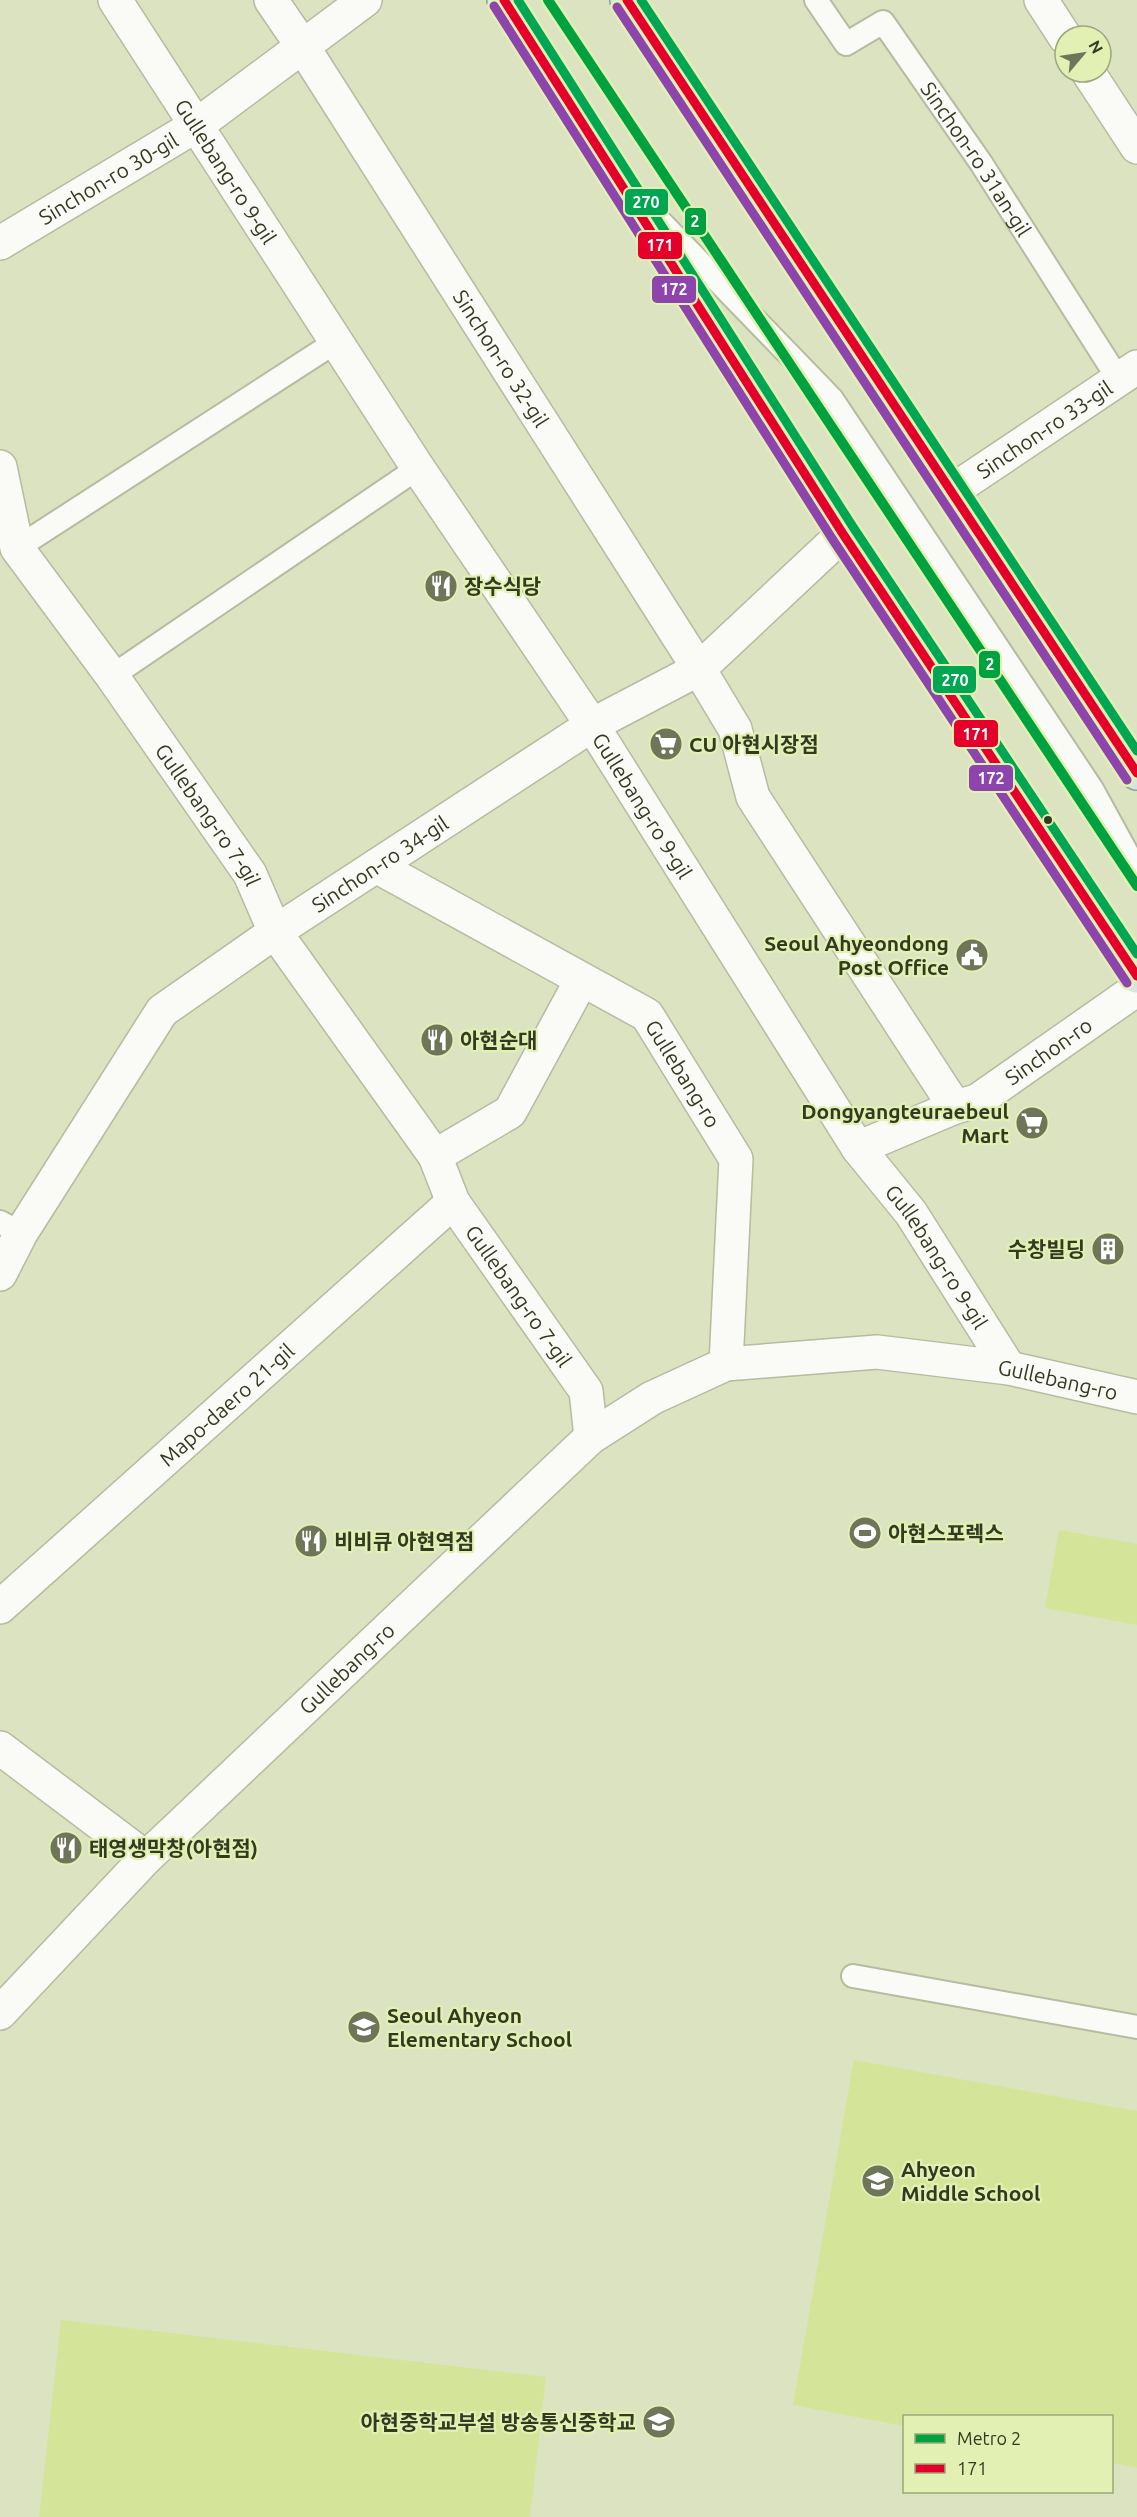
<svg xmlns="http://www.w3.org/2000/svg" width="1137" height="2517" viewBox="0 0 1137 2517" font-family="Ubuntu,'Noto Sans KR',sans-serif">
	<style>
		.green { fill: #d4e59a }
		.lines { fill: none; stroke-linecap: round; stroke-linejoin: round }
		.service-casing { stroke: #b6bba1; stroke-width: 26 }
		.minor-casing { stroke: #b6bba1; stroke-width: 36 }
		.tertiary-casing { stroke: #b6bba1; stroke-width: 36 }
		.primary-casing { stroke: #88a29a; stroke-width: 36 }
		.service { stroke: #fafbf6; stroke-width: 22 }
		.minor { stroke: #fafbf6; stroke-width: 33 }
		.tertiary { stroke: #fafbf6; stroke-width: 33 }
		.primary { stroke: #d6e4e4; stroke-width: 33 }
		.bus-1-casing { stroke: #e2f1b3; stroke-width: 14 }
		.bus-2-casing { stroke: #e2f1b3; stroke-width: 14 }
		.bus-3-casing { stroke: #e2f1b3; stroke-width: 14 }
		.bus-1 { stroke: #e4002b; stroke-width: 9 }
		.bus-2 { stroke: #8e44ad; stroke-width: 9 }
		.bus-3 { stroke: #00a651; stroke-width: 9 }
		.metro-1-casing { stroke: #e2f1b3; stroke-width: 15 }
		.metro-1 { stroke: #00a23f; stroke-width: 10 }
		.bus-dot { fill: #343a21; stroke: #e2f1b3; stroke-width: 2 }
		.labels { text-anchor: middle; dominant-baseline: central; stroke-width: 4.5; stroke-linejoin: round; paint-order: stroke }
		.street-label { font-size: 21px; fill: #343a21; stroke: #e2f1b3 }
		.poi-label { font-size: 21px; font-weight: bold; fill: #343a21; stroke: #e2f1b3; text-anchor: start }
		.line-badge { stroke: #e2f1b3; stroke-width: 2 }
		.badge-label { font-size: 16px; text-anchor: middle; font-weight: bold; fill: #fff }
	</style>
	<rect width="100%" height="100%" fill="#dbe3c1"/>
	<path class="green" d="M1059,1530L1137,1544V1625L1045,1608Z
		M854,2060L1137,2111V2468L1112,2463V2416H904V2426L793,2405Z
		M61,2320L546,2377L530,2517H39Z"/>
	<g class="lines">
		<defs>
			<g id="service">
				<path id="s1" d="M816,0L846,44L883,22L981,163L1119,380"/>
				<path d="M652,213L832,399L1092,789L1137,871"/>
				<path d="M17,548L337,341"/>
				<path d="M112,676L418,468"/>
				<path d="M0,1222L21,1233"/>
				<path d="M853,1976L1137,2027"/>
			</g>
			<g id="minor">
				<path id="s2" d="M115,0L418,468L592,725L858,1148L911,1213L1009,1368"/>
				<path id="s3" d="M271,0L303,47L699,669L735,729L753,797L955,1107L858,1148"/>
				<path d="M1041,0L1065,37"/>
				<path d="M1088,72L1137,147"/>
				<path id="s4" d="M0,243L197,125L365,0"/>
				<path id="s5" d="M0,467L17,548L112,676L250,874L275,932L435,1156L453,1202L586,1391L591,1437"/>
				<path id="s6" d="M952,491L1137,367"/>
				<path id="s7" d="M376,866L647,1015L736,1159L726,1364"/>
				<path id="s8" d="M955,1107L977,1101L1137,989"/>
				<path d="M435,1156L510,1112L581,981"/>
				<path id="s9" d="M0,1274L21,1233L162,1011L275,932L592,725L699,669L843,534"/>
				<path id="s10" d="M0,1607L453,1202"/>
				<path d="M0,1748L146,1858"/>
			</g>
			<g id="tertiary">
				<path id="s11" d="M0,2013L146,1858L591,1437L652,1398L726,1364L877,1352L1009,1368L1137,1397"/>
			</g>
			<path id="primary" d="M504,0L843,534L1137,976
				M627,0L1137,773"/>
		</defs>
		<use href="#service" class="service-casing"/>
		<use href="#minor" class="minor-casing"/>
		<use href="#tertiary" class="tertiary-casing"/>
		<use href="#primary" class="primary-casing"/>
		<use href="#service" class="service"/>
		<use href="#minor" class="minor"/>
		<use href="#tertiary" class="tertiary"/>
		<use href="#primary" class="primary"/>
		<defs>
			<path id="bus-1" d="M504,0L843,534L1137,976
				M627,0L1137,773"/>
			<path id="bus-2" d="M494,6L833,540L1127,983
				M617,7L1127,780"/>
			<path id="bus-3" d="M518,0L853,527L1137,954
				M641,0L1137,751"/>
		</defs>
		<use href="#bus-1" class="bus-1-casing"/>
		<use href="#bus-2" class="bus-2-casing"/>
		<use href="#bus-3" class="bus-3-casing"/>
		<use href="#bus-1" class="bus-1"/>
		<use href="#bus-2" class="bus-2"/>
		<use href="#bus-3" class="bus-3"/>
		<defs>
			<path id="metro-1" d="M548,0L1137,886"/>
		</defs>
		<use href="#metro-1" class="metro-1-casing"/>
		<use href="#metro-1" class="metro-1"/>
	</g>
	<defs>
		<symbol id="restaurant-disc" viewBox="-11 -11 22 22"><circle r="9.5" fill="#6e7559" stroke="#e2f1b3"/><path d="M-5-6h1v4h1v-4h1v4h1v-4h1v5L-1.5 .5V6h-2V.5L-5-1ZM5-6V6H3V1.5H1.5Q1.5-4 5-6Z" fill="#fff"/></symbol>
		<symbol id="supermarket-disc" viewBox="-11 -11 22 22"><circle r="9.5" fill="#6e7559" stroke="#e2f1b3"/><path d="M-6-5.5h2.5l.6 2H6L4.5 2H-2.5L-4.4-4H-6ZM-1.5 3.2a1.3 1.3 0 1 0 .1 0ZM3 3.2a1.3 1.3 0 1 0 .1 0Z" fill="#fff"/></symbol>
		<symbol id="civic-disc" viewBox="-11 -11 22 22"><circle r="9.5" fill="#6e7559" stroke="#e2f1b3"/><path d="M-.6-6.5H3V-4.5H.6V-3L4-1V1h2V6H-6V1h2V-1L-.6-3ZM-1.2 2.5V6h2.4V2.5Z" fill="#fff"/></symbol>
		<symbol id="building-disc" viewBox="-11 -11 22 22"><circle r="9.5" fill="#6e7559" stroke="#e2f1b3"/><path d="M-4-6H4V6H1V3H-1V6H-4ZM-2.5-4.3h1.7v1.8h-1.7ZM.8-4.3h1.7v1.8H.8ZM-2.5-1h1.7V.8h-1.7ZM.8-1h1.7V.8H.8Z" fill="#fff"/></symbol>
		<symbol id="stadium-disc" viewBox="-11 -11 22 22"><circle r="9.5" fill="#6e7559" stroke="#e2f1b3"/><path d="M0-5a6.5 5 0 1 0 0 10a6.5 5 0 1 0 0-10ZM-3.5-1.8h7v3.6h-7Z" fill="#fff"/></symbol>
		<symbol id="school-disc" viewBox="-11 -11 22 22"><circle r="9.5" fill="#6e7559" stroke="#e2f1b3"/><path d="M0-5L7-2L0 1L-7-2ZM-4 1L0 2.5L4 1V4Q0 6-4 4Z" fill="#fff"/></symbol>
	</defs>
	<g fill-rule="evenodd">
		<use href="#restaurant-disc" x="422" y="567" width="38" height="38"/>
		<use href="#supermarket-disc" x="647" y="725" width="38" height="38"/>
		<use href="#civic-disc" x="953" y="936" width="38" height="38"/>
		<use href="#restaurant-disc" x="418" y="1021" width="38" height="38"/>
		<use href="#supermarket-disc" x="1013" y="1104" width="38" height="38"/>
		<use href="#building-disc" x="1089" y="1230" width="38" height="38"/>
		<use href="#stadium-disc" x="846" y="1514" width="38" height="38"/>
		<use href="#restaurant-disc" x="292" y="1522" width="38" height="38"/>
		<use href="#restaurant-disc" x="47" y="1829" width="38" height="38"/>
		<use href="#school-disc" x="345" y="2008" width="38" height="38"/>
		<use href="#school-disc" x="859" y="2162" width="38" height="38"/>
		<use href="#school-disc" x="640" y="2403" width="38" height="38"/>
	</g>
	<circle class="bus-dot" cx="1048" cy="820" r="5"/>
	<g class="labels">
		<g class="street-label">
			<text stroke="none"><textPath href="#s1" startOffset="262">Sinchon-ro 31an-gil</textPath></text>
			<text stroke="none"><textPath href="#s2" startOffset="204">Gullebang-ro 9-gil</textPath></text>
			<text stroke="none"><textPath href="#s4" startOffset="126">Sinchon-ro 30-gil</textPath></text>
			<text stroke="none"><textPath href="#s3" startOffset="426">Sinchon-ro 32-gil</textPath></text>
			<text stroke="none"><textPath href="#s6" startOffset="111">Sinchon-ro 33-gil</textPath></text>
			<text stroke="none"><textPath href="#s2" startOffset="963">Gullebang-ro 9-gil</textPath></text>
			<text stroke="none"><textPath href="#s5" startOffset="411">Gullebang-ro 7-gil</textPath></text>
			<text stroke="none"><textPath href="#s9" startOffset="572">Sinchon-ro 34-gil</textPath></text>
			<text stroke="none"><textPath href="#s8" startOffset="110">Sinchon-ro</textPath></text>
			<text stroke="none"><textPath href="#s7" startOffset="378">Gullebang-ro</textPath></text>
			<text stroke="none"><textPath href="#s2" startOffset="1502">Gullebang-ro 9-gil</textPath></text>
			<text stroke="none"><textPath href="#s5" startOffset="986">Gullebang-ro 7-gil</textPath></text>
			<text stroke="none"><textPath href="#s11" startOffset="1314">Gullebang-ro</textPath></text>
			<text stroke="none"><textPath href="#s10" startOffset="304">Mapo-daero 21-gil</textPath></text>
			<text stroke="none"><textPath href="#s11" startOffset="489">Gullebang-ro</textPath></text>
		</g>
		<g class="poi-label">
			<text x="464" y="586">장수식당</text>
			<text x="689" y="744">CU 아현시장점</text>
			<text x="949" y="943" text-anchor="end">Seoul Ahyeondong<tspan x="949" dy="24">Post Office</tspan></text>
			<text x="460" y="1040">아현순대</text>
			<text x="1009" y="1111" text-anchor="end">Dongyangteuraebeul<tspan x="1009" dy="24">Mart</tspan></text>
			<text x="1085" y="1249" text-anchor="end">수창빌딩</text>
			<text x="888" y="1533">아현스포렉스</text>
			<text x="334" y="1541">비비큐 아현역점</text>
			<text x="89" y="1848">태영생막창(아현점)</text>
			<text x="387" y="2015">Seoul Ahyeon<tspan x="387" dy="24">Elementary School</tspan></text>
			<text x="901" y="2169">Ahyeon<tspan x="901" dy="24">Middle School</tspan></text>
			<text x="636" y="2422" text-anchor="end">아현중학교부설 방송통신중학교</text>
		</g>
	</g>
	<g class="line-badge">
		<rect x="624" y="188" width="45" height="28" rx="6" fill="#00a651"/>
		<rect x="684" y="207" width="23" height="29" rx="6" fill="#00a23f"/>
		<rect x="637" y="231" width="46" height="29" rx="6" fill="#e4002b"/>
		<rect x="651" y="275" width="46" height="29" rx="6" fill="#8e44ad"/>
		<rect x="978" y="650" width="23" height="29" rx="6" fill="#00a23f"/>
		<rect x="932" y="665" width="45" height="29" rx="6" fill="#00a651"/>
		<rect x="953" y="719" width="46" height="29" rx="6" fill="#e4002b"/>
		<rect x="968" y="764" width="46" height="28" rx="6" fill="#8e44ad"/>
	</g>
	<g class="badge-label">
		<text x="646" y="208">270</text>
		<text x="695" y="227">2</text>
		<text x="660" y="251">171</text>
		<text x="674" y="295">172</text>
		<text x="990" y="670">2</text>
		<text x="955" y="686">270</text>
		<text x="976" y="740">171</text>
		<text x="991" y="784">172</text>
	</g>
	<rect x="903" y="2415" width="210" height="78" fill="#e2f1b3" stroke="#9ca879" stroke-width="1.5"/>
	<rect x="915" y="2434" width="30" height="9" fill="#00a23f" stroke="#9ca879" stroke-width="1.5"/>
	<text x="957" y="2445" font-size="18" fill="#343a21">Metro 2</text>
	<rect x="915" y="2464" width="30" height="9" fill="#e4002b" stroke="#9ca879" stroke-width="1.5"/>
	<text x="957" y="2475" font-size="18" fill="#343a21">171</text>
	<g transform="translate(1083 54) rotate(61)"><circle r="28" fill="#e2f1b3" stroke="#9ca879" stroke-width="1.5"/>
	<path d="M0-4.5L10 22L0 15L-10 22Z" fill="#6e7559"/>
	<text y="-9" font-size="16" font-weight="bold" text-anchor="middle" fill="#343a21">N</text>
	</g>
</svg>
